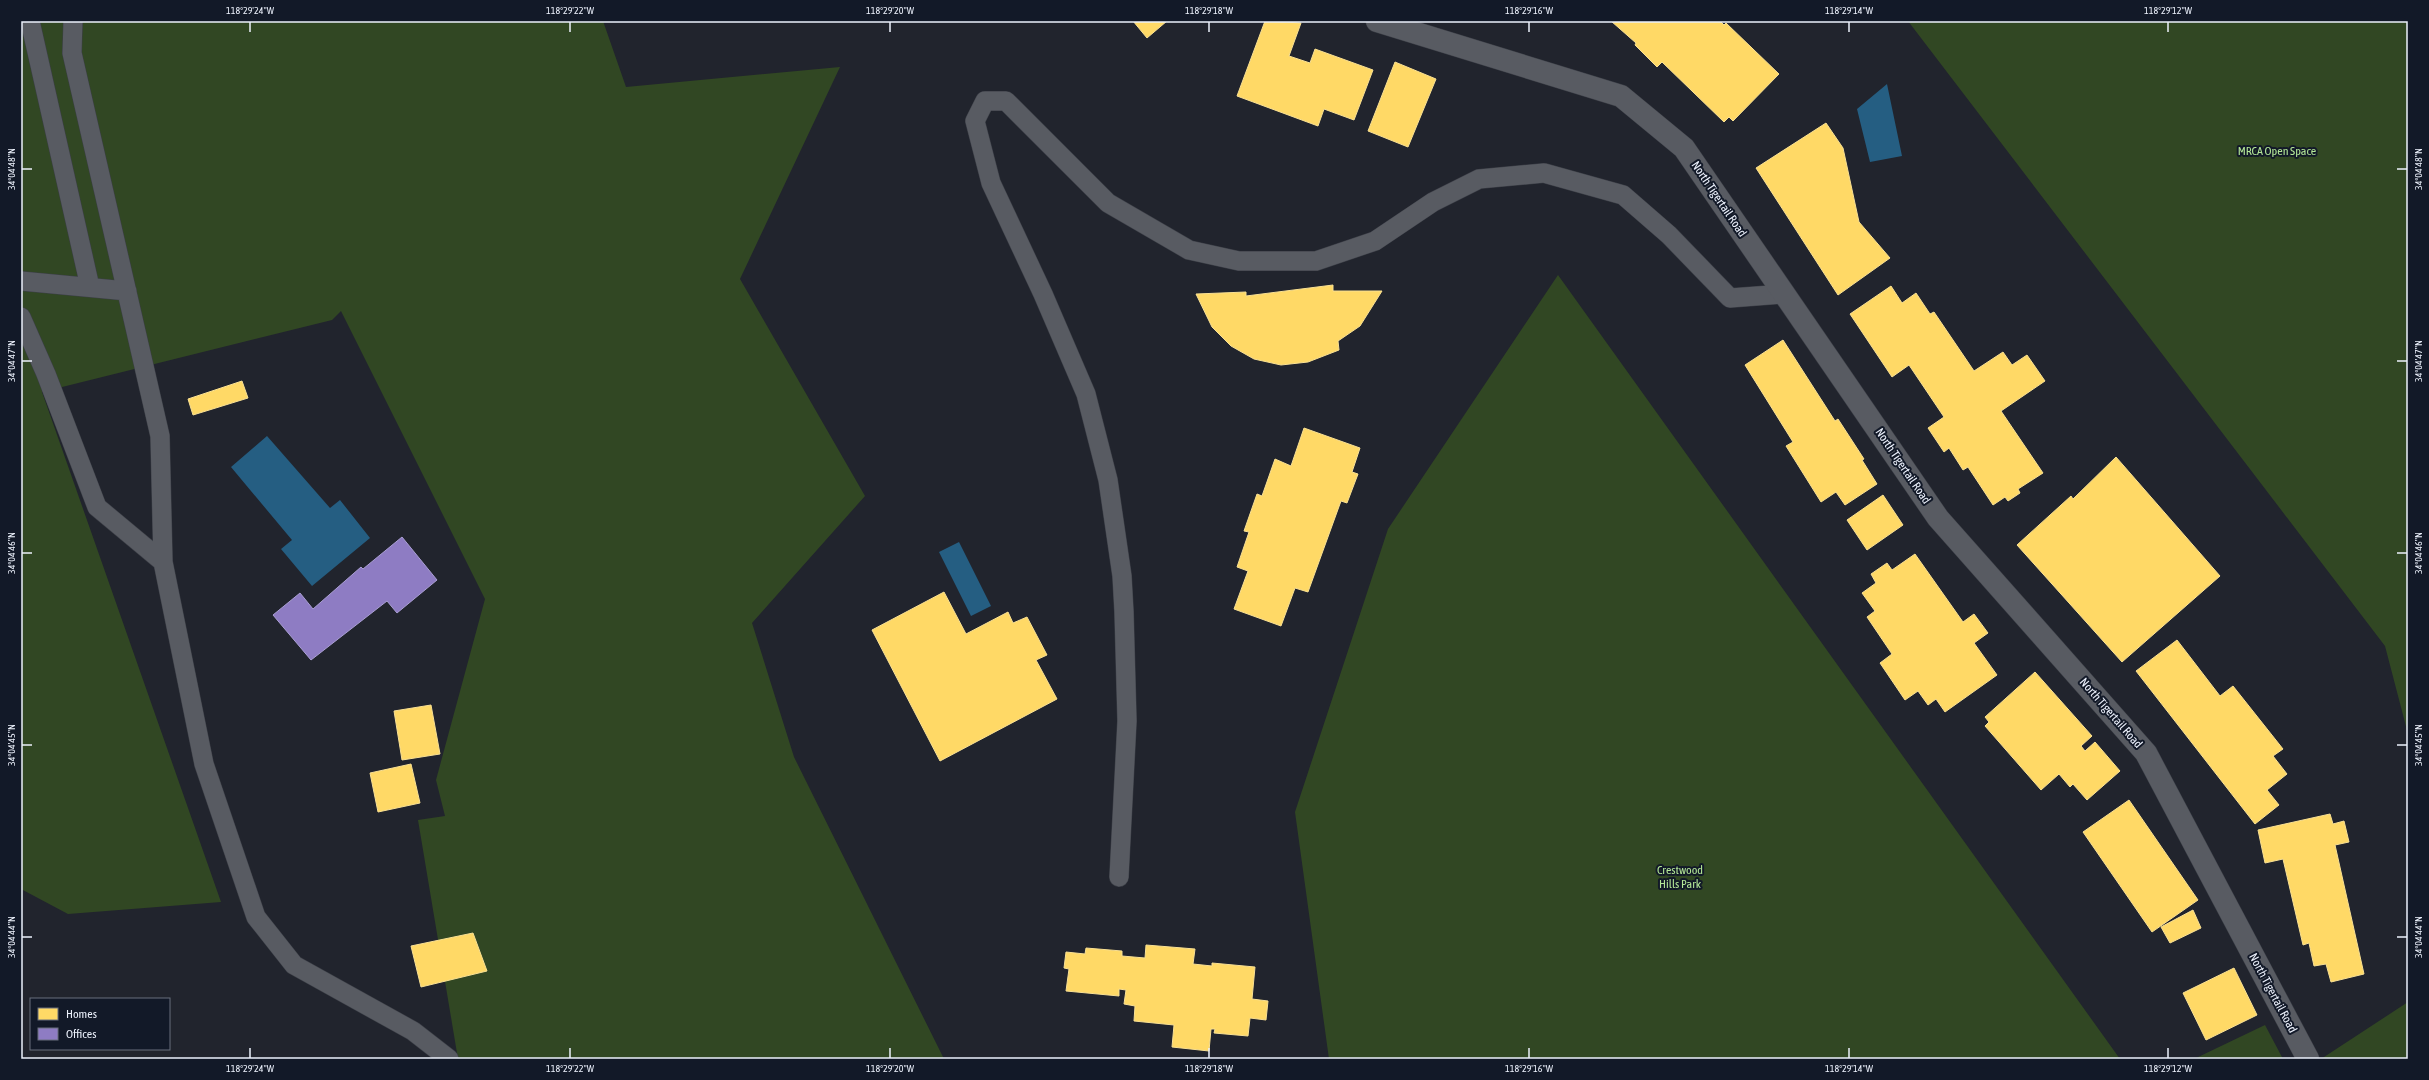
<svg xmlns="http://www.w3.org/2000/svg" width="2429" height="1080" viewBox="0 0 2429 1080" font-family="'Asap Condensed',sans-serif">
	<style>
		.green { fill: #314723 }
		.water { fill: #255e82 }
		.homes { fill: #ffd966; stroke: #f9e093 }
		.offices { fill: #8e7cc3; stroke: #aa9fd4 }
		.lines { fill: none; stroke-linecap: round; stroke-linejoin: round }
		.lane-casing { stroke: #3c3f47; stroke-width: 20 }
		.street-casing { stroke: #3c3f47; stroke-width: 23 }
		.lane { stroke: #585b62; stroke-width: 19 }
		.street { stroke: #585b62; stroke-width: 22 }
		.ticks { fill: none; stroke: #ecf1fc; stroke-width: 1.5 }
		.labels { text-anchor: middle; dominant-baseline: central; stroke-width: 4; stroke-linejoin: round; paint-order: stroke }
		.park-label { font-size: 12px; fill: #b4e797; stroke: #121928 }
		.street-label { font-size: 12px; fill: #ecf1fc; stroke: #121928 }
		.neatline { fill: none; stroke: #ecf1fc; stroke-width: 1.5 }
		.ticks-label { font-size: 10px; text-anchor: middle; fill: #ecf1fc }
	</style>
	<rect width="100%" height="100%" fill="#21242d"/>
	<path class="green" d="M21,21H603L626,87L840,67L740,279L865,496L752,623L794,757L944,1059H458L418,820L445,816L436,780L485,599L341,311L332,320L42,392L221,902L68,914L21,889Z
		M1908,21H2408V734L2385,646Z
		M1558,275L2120,1059H1329L1295,812L1388,529Z
		M2408,1002V1059H2321Z
		M2265,1025L2283,1059H2194Z"/>
	<path class="water" d="M1887,84L1902,156L1870,162L1857,109Z
		M267,436L330,508L340,500L370,538L312,586L281,549L292,540L231,467Z
		M959,542L991,606L971,616L939,552Z"/>
	<path class="homes" d="M1133,21H1167L1147,38Z
		M1265,21L1301,23L1289,56L1310,63L1315,49L1373,70L1354,120L1324,109L1318,126L1237,96Z
		M1611,21H1720L1724,25L1726,23L1779,74L1733,121L1729,117L1724,122L1662,62L1657,67L1635,45L1636,43Z
		M1395,62L1436,79L1408,147L1368,131Z
		M1826,123L1843,148L1859,222L1890,258L1838,295L1756,168Z
		M1333,285V291H1382L1360,326L1338,341L1339,350L1308,362L1281,365L1254,359L1231,346L1212,327L1196,294L1246,292V296Z
		M1891,286L1902,303L1916,293L1930,314L1934,312L1974,371L2003,352L2012,365L2027,355L2045,381L2001,411L2043,473L2018,489L2020,493L2008,501L2005,497L1993,505L1968,467L1963,470L1949,448L1944,452L1928,428L1944,417L1909,365L1892,377L1850,314Z
		M1783,340L1835,421L1838,419L1864,459L1862,460L1877,484L1845,505L1836,492L1821,502L1786,446L1793,442L1745,365Z
		M242,381L248,398L193,415L188,399Z
		M1304,428L1360,448L1352,472L1358,474L1347,503L1341,501L1308,592L1295,588L1281,626L1234,609L1248,571L1237,567L1249,532L1244,531L1257,494L1262,496L1275,459L1291,466Z
		M2116,457L2220,576L2122,662L2017,545L2071,496L2073,499Z
		M1883,495L1903,525L1867,550L1847,520Z
		M1915,554L1963,622L1974,614L1988,633L1974,643L1997,675L1945,712L1936,699L1928,705L1918,691L1905,700L1880,663L1892,654L1867,617L1875,611L1862,593L1876,583L1871,574L1887,563L1892,570Z
		M944,592L966,634L1008,612L1013,623L1027,617L1047,655L1036,660L1057,699L940,761L872,630Z
		M2177,640L2220,696L2233,686L2283,749L2273,756L2287,774L2267,790L2279,805L2255,824L2136,671Z
		M2035,672L2092,736L2081,746L2085,751L2095,742L2120,771L2087,800L2073,784L2070,787L2059,774L2041,790L1985,726L1989,722L1985,717Z
		M431,705L440,754L402,760L394,711Z
		M411,764L420,803L378,812L370,773Z
		M2129,800L2198,900L2152,932L2083,832Z
		M2330,814L2333,824L2344,821L2349,842L2335,845L2364,974L2331,982L2326,964L2314,966L2309,943L2303,945L2283,859L2265,863L2258,830Z
		M2193,910L2201,928L2170,943L2161,927Z
		M473,933L487,971L421,987L411,946Z
		M1146,945L1195,949L1193,964L1212,966V963L1255,967L1252,999L1268,1001L1266,1020L1250,1018L1248,1036L1214,1033L1215,1029H1211L1209,1051L1172,1047L1174,1025L1134,1021L1135,1006L1124,1004L1126,990L1119,989V996L1066,991L1069,969L1064,968L1066,952L1085,954L1086,948L1122,951V956L1145,958Z
		M2234,968L2257,1015L2206,1040L2183,993Z"/>
	<path class="offices" d="M402,537L437,580L397,613L387,601L311,660L273,615L300,593L313,609L361,567L363,569Z"/>
	<g class="lines">
		<defs>
			<path id="lane" d="M30,21L90,287
				M73,21L72,53L160,436L163,562
				M21,281L127,291
				M21,317L46,374L97,507L163,562L204,764L256,917L294,965L413,1031L449,1059
				M1119,877L1127,721L1124,612L1122,576L1108,480L1086,394L1043,294L991,183L975,121L985,101H1006L1108,203L1189,250L1239,261H1316L1375,241L1433,202L1479,179L1544,173L1623,195L1669,235L1730,298L1784,294"/>
			<path id="street" d="M1377,21L1621,96L1684,148L1938,518L2146,753L2308,1059"/>
		</defs>
		<use href="#lane" class="lane-casing"/>
		<use href="#street" class="street-casing"/>
		<use href="#lane" class="lane"/>
		<use href="#street" class="street"/>
	</g>
	<path class="ticks" d="M250,22V32M570,22V32M890,22V32M1209,22V32M1529,22V32M1849,22V32M2168,22V32M22,169H32M2397,169H2407M22,361H32M2397,361H2407M22,553H32M2397,553H2407M22,745H32M2397,745H2407M22,937H32M2397,937H2407M250,1048V1058M570,1048V1058M890,1048V1058M1209,1048V1058M1529,1048V1058M1849,1048V1058M2168,1048V1058"/>
	<g class="labels">
		<g class="park-label">
			<text x="2277" y="151">MRCA Open Space</text>
			<text x="1680" y="870">Crestwood<tspan x="1680" dy="14">Hills Park</tspan></text>
		</g>
		<g class="street-label">
			<text transform="translate(1719 199) rotate(56)">North Tigertail Road</text>
			<text transform="translate(1903 466) rotate(56)">North Tigertail Road</text>
			<text transform="translate(2111 713) rotate(49)">North Tigertail Road</text>
			<text transform="translate(2273 993) rotate(62)">North Tigertail Road</text>
		</g>
	</g>
	<rect width="2429" height="1080" fill="none" stroke="#121928" stroke-width="44"/>
	<rect x="30" y="998" width="140" height="52" fill="#121928" stroke="#696f7d"/>
	<rect x="38" y="1008" width="20" height="12" fill="#ffd966" stroke="#696f7d"/>
	<text x="66" y="1018" font-size="12" fill="#ecf1fc">Homes</text>
	<rect x="38" y="1028" width="20" height="12" fill="#8e7cc3" stroke="#696f7d"/>
	<text x="66" y="1038" font-size="12" fill="#ecf1fc">Offices</text>
	<rect x="22" y="22" width="2385" height="1036" class="neatline"/>
	<g class="ticks-label">
		<text x="250" y="14">118°29'24"W</text>
		<text x="570" y="14">118°29'22"W</text>
		<text x="890" y="14">118°29'20"W</text>
		<text x="1209" y="14">118°29'18"W</text>
		<text x="1529" y="14">118°29'16"W</text>
		<text x="1849" y="14">118°29'14"W</text>
		<text x="2168" y="14">118°29'12"W</text>
		<text transform="translate(11 169) rotate(-90)" y="4">34°04'48"N</text>
		<text transform="translate(2418 169) rotate(-90)" y="4">34°04'48"N</text>
		<text transform="translate(11 361) rotate(-90)" y="4">34°04'47"N</text>
		<text transform="translate(2418 361) rotate(-90)" y="4">34°04'47"N</text>
		<text transform="translate(11 553) rotate(-90)" y="4">34°04'46"N</text>
		<text transform="translate(2418 553) rotate(-90)" y="4">34°04'46"N</text>
		<text transform="translate(11 745) rotate(-90)" y="4">34°04'45"N</text>
		<text transform="translate(2418 745) rotate(-90)" y="4">34°04'45"N</text>
		<text transform="translate(11 937) rotate(-90)" y="4">34°04'44"N</text>
		<text transform="translate(2418 937) rotate(-90)" y="4">34°04'44"N</text>
		<text x="250" y="1072">118°29'24"W</text>
		<text x="570" y="1072">118°29'22"W</text>
		<text x="890" y="1072">118°29'20"W</text>
		<text x="1209" y="1072">118°29'18"W</text>
		<text x="1529" y="1072">118°29'16"W</text>
		<text x="1849" y="1072">118°29'14"W</text>
		<text x="2168" y="1072">118°29'12"W</text>
	</g>
</svg>
